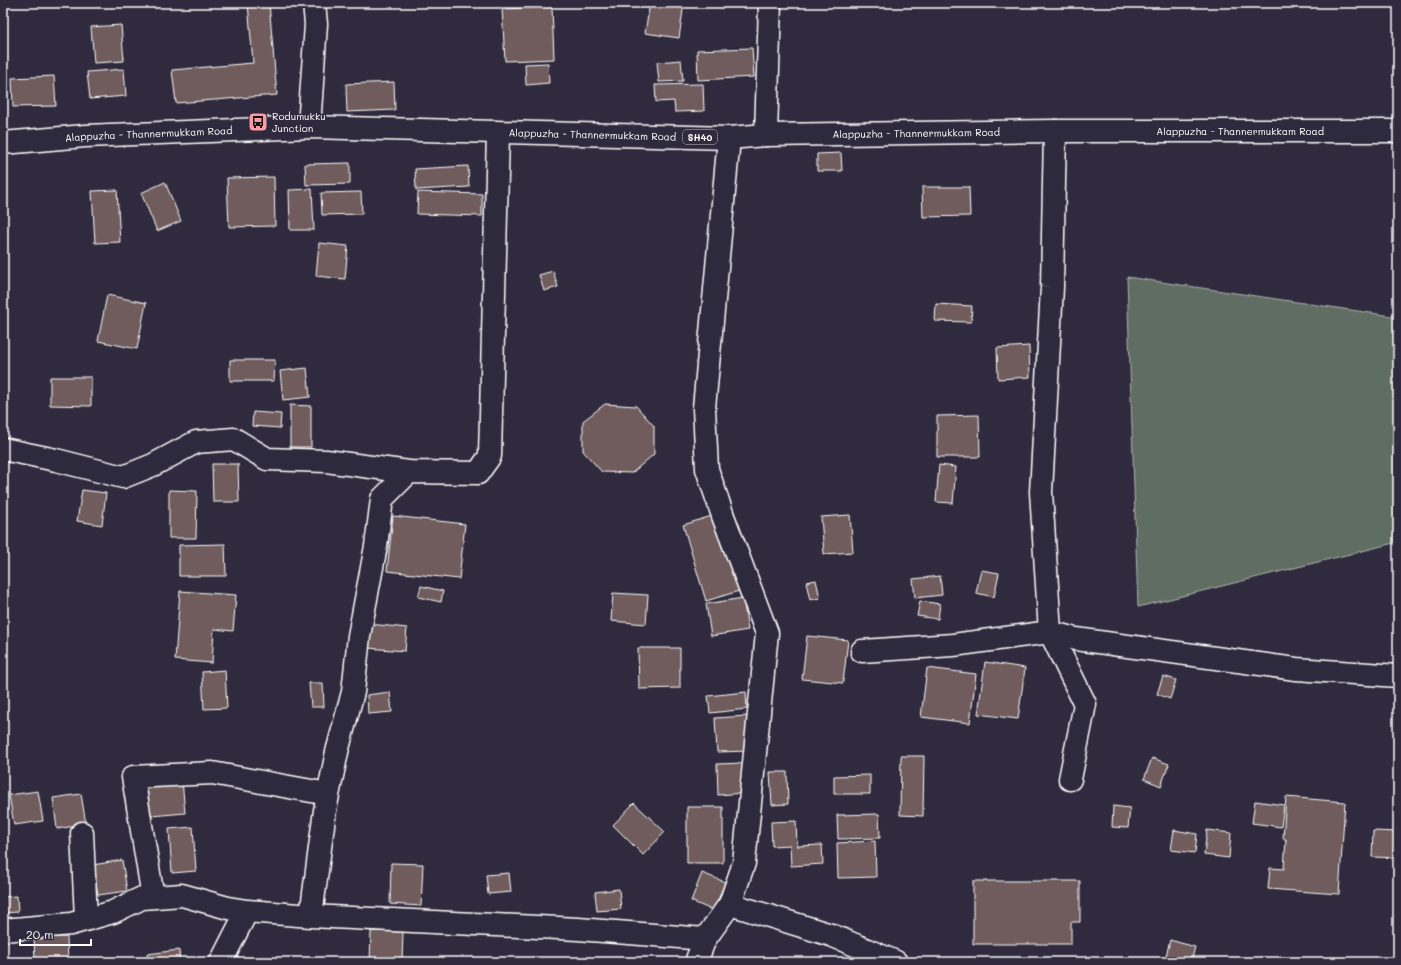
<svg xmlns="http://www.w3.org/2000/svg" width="1401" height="965" viewBox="0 0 1401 965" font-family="Mali,sans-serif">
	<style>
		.green { fill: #606d62; stroke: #b0b6b0 }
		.building { fill: #6f5c5c; stroke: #fff }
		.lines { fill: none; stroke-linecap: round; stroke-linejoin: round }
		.minor-casing { stroke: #fff; stroke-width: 25 }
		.major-casing { stroke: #fff; stroke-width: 25 }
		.minor { stroke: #2f2a3d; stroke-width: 22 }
		.major { stroke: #2f2a3d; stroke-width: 22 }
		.labels { text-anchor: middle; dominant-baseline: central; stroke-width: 3; stroke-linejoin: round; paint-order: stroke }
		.shield { fill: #2f2a3d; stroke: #c1bfc5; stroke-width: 1 }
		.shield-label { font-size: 9px; font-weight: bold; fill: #fff }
		.poi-label { font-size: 10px; fill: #fff; stroke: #2f2a3d; text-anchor: start }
		.street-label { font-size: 10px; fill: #fff; stroke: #2f2a3d }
	</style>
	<rect width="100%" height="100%" fill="#2f2a3d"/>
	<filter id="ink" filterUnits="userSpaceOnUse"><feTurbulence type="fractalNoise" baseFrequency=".025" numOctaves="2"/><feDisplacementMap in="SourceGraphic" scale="8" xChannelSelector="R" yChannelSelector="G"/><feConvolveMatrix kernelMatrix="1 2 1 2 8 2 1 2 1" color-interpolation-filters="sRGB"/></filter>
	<g filter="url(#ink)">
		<path class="green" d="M1127,277L1398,317V542L1138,607Z"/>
		<path class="building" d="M248,3H269L277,95L176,103L172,70L253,63Z
			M650,3H684L679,38L645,33Z
			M552,7L554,59L505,61L502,9Z
			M121,25L124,61L94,63L91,27Z
			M3,42H5L7,74H3Z
			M752,48L754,77L698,80L697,50Z
			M681,60L683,81L659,82L657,62Z
			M548,63L549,83L526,85L525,64Z
			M124,69L126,96L90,99L87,72Z
			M54,76L56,106L13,107L12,78Z
			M394,82L395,110L347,112L346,84Z
			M703,84L704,111L675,112L674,101L656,102L655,85Z
			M841,153L842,171H817V154Z
			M350,163V184L306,185L305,164Z
			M468,166L469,187L416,190L415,169Z
			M274,177L275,226L229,227L227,178Z
			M165,182L181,221L157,231L141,193Z
			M922,187H969L970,216L923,217Z
			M312,189L314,230H290L289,190Z
			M117,190L120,242L95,243L92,191Z
			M361,192L362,214L322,215L321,193Z
			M418,192L482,194V216L417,214Z
			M319,243L348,246L345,279L316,276Z
			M553,271L558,287L544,291L539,275Z
			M107,295L146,303L137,349L98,341Z
			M936,304L972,306L971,322L935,321Z
			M1029,346L1030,377L998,379L997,348Z
			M230,360H275L274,381H230Z
			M307,368L310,397L283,400L280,371Z
			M50,377H91V406L50,405Z
			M605,404L636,406L654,426V454L632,473L602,472L583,451V421Z
			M290,405L311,406V447H290Z
			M253,412L281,414L280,428L252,426Z
			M979,415L980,457H937V416Z
			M212,464H238L239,502H213Z
			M939,465L956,467L953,503L936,502Z
			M82,490L106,493L102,525L77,521Z
			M169,490L197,491L196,538H169Z
			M715,515L739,591L706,601L683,525Z
			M850,515L853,552L824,554L821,517Z
			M393,516L465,524L459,579L387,571Z
			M225,544L226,576H179V545Z
			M981,570L999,573L994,597L976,593Z
			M940,576L942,595L915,598L913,579Z
			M816,580L820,598L810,600L806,582Z
			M421,586L443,591L441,602L418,597Z
			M180,591L236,595L233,631L214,629L212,663L175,660Z
			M613,593L648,595L646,624L611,621Z
			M743,598L748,630L711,636L706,604Z
			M920,601L940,604L938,619L917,616Z
			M370,624L407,628L405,651L368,648Z
			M807,636L848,640L843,683L802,679Z
			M638,648H680V688L639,689Z
			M985,662L1025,668L1018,719L978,714Z
			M927,668L976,674L970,723L921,717Z
			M225,670L227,708L204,709L202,672Z
			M1163,676L1176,680L1170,699L1157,694Z
			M309,683H323L324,707H311Z
			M390,692L392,712L368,714L367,695Z
			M746,692L747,709L710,713L708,696Z
			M748,716L749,751L717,752L715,718Z
			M901,756H924L923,816L900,815Z
			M1152,758L1169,764L1161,786L1144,779Z
			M743,763L744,793L718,795L717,764Z
			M770,772H787L788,804L772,805Z
			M870,775V794H834V776Z
			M182,780L185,813L140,817L137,785Z
			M38,791L43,821L14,825L9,795Z
			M81,794L86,824L57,829L53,798Z
			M1286,797L1345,802L1339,894L1268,889L1270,868L1284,869L1286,839H1283Z
			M1255,801L1284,805L1281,827L1252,823Z
			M634,803L665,832L643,855L613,825Z
			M1113,806L1130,808L1128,828L1112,827Z
			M687,807H723V863H687Z
			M879,814L880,838L838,839L837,815Z
			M796,821L797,846L822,845L823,864L791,866L790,845L772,846L771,822Z
			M193,827L196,871L172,873L169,829Z
			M1174,830L1197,834L1195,853L1171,850Z
			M1207,830L1231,833L1229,858L1204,855Z
			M1373,831L1398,832V858L1372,857Z
			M875,841L876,877L838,878L837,843Z
			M122,860L127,891L98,895L93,865Z
			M391,863L423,864L421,906L390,904Z
			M509,873L511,892L488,894L486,875Z
			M702,873L725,882L714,911L691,901Z
			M973,881H1080V922H1071V944H973Z
			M619,889L621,909L597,911L595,892Z
			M17,896L18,912L3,913V897Z
			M371,931L403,932L402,962H370Z
			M67,937L68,962H35L34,938Z
			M1170,940L1195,947L1191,962L1166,956Z
			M179,950L180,962H148L147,954Z"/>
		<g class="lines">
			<defs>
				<path id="minor" d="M309,127L316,24L314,3
					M1055,131L1052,287L1041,492L1050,632L1076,639L1296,669L1398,676
					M766,135L770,3
					M3,449L56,460L123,477L153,465L196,442L234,439L267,459L326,461L409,472
					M862,651L953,645L1050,632L1085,704L1070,779
					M82,833L86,919
					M153,897L133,777L212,773L328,794
					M730,904L831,935L896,962
					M311,916L325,810L337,752L353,692L359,636L376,546L382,499L409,472L478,473L490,456L498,133
					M3,930L71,924L113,912L142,898L182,895L228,908L247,911L311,916L578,929L705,939
					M221,962L247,911
					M696,962L705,939L730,904L744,863L767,633L723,516L707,469L704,408L729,138"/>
				<g id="major">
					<path id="s1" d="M3,143L85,136L309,127L729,138L766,135L1055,131H1398"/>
				</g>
			</defs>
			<use href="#minor" class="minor-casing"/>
			<use href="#major" class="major-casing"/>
			<use href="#minor" class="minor"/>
			<use href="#major" class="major"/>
		</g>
	</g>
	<defs>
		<symbol id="bus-square" viewBox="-11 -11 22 22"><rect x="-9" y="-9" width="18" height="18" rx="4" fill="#ff9aa2" stroke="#2f2a3d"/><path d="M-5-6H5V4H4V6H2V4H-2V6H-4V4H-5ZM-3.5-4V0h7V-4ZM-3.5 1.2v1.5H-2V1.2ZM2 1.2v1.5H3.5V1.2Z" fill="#111"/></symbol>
	</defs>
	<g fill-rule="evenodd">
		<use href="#bus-square" x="247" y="111" width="22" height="22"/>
	</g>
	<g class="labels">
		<rect class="shield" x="683" y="130" width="34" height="14" rx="3"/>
		<g class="shield-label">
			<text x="700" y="137">SH40</text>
		</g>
		<g class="poi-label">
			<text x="272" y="116">Rodumukku<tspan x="272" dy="12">Junction</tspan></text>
		</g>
		<g class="street-label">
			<text stroke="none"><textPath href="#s1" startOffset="1238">Alappuzha - Thannermukkam Road</textPath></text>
			<text stroke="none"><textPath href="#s1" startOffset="914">Alappuzha - Thannermukkam Road</textPath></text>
			<text stroke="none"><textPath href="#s1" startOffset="146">Alappuzha - Thannermukkam Road</textPath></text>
			<text stroke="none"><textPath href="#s1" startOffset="590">Alappuzha - Thannermukkam Road</textPath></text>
		</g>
	</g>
	<rect width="1401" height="965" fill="none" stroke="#2f2a3d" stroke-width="16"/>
	<rect x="8" y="8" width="1385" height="949" fill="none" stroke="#fff" stroke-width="1.5" filter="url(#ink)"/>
	<path d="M20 939v6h71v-6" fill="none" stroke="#ffffff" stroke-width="2"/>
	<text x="26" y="939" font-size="12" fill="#ffffff" stroke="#2f2a3d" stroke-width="3" paint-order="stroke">20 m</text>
</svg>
